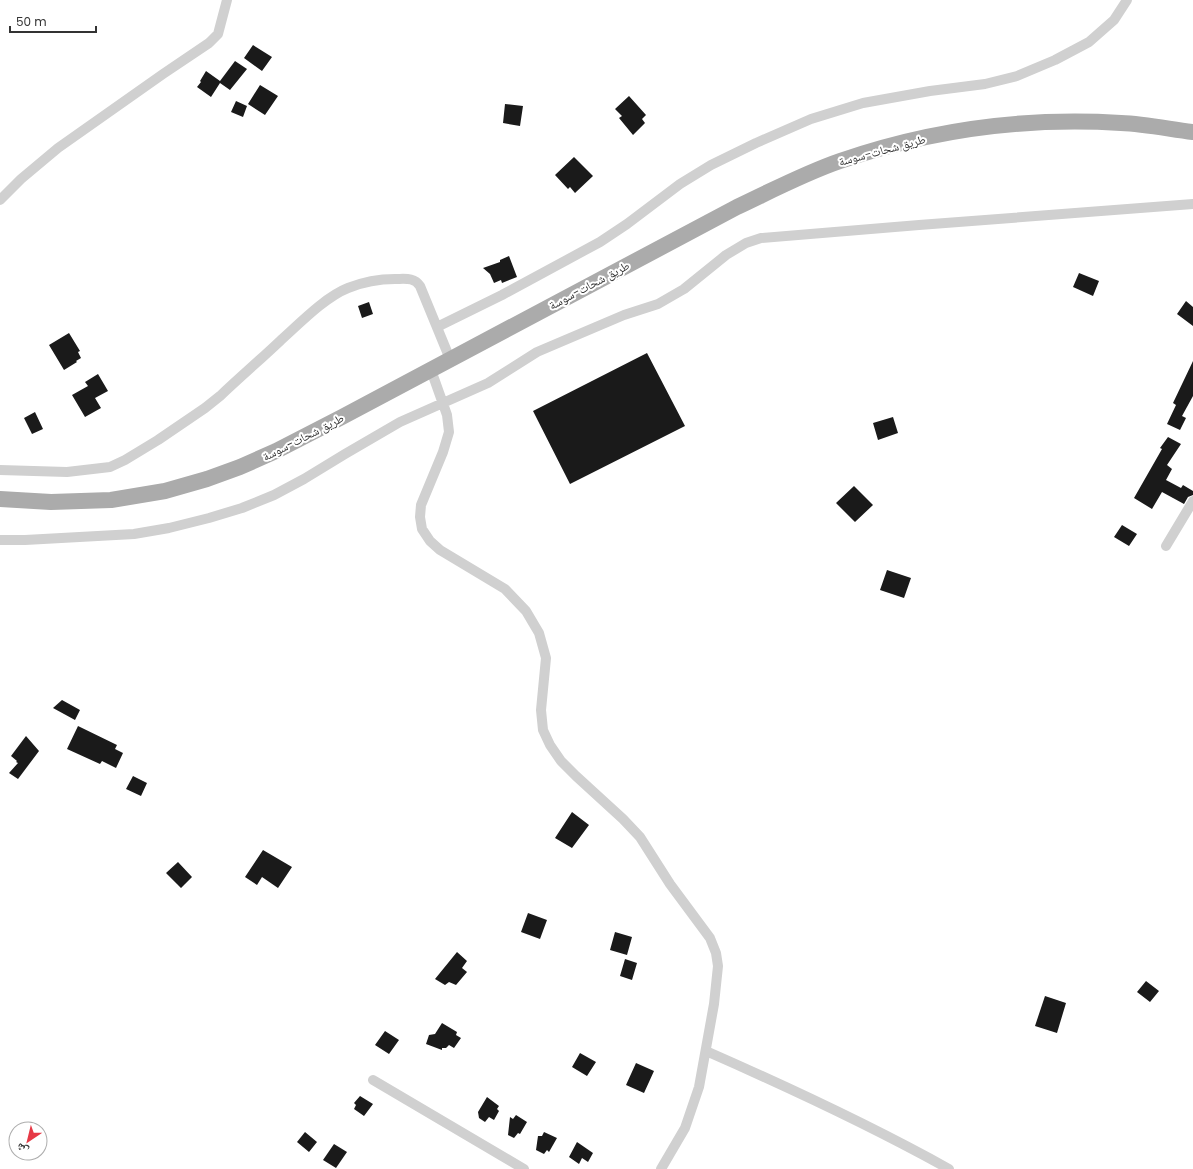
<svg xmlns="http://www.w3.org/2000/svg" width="1193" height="1169" viewBox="0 0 1193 1169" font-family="Poppins,'Noto Naskh Arabic',sans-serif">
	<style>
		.building { fill: #1a1a1a }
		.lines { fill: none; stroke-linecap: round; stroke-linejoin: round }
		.minor { stroke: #d0d0d0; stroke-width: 10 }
		.primary { stroke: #ababab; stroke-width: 16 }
		.labels { text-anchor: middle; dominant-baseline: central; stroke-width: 4; stroke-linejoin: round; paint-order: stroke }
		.street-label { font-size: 12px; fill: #333; stroke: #fff }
	</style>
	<rect width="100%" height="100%" fill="#fff"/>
	<path class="building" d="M253,45L272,57L262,71L244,58Z
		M235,61L247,69L230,90L220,83L211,97L197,87L201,82L200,81L206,71L220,81Z
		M260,85L278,96L265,115L248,104Z
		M629,96L646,115L642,119L645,123L633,135L619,118L622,116L615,109Z
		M236,101L247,106L243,117L231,112Z
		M505,104L523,106L520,126L503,123Z
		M574,157L593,176L575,193L570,187L568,189L555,175Z
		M509,256L517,277L502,283L501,280L494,283L490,274L483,268L500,262V260Z
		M1079,273L1099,281L1093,296L1073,287Z
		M1186,301L1193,307V326L1177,314Z
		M369,302L373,314L362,318L358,306Z
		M69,333L80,351L78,352L81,358L76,361L77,362L64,370L49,345Z
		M647,353L685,426L570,484L533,411Z
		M1193,361V396L1182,416L1186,418L1180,430L1167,424L1176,405L1173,403Z
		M98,374L108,391L95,398L101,408L85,417L72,395L88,386L85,382Z
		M35,412L43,429L32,434L24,418Z
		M893,417L898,433L878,440L873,423Z
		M1168,437L1181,444L1167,465L1172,469L1166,480L1181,488L1183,485L1193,491V495L1188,497L1184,504L1162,492L1152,509L1134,498L1162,449L1160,448Z
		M854,486L873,505L855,522L836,503Z
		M1122,525L1137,534L1129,546L1114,537Z
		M887,570L911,578L904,598L880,590Z
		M62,700L80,710L75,720L53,708Z
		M78,726L117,745L115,749L123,753L116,768L102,761L100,764L67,749Z
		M26,736L39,751L18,779L9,773L18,763L16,762L17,761L11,756Z
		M133,776L147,783L141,796L126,789Z
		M572,812L589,825L572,848L555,838Z
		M263,850L292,867L278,888L262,877L257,885L245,877Z
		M178,862L192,877L181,888L166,873Z
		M528,913L547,920L540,939L521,932Z
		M615,932L632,937L627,955L610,950Z
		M457,952L467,961L462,968L467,972L456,985L449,982L445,985L435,979Z
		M625,959L637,963L632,980L620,976Z
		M1146,981L1159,991L1150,1002L1137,992Z
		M1045,996L1066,1003L1057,1033L1035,1026Z
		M442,1023L457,1032L456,1035L461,1038L454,1048L449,1045L446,1048H442V1050L426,1044L429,1035L435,1034Z
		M385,1031L399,1040L389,1054L375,1045Z
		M580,1053L596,1062L587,1076L572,1067Z
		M636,1063L654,1071L644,1093L626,1085Z
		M360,1096L373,1104L364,1116L354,1109L356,1105L354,1103Z
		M487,1097L499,1106L497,1109L499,1111L494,1120L489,1117L485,1122L479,1118L478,1112Z
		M516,1115L527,1122L520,1134L518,1133L514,1138L508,1135L510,1117L513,1119Z
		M305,1132L317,1142L309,1152L297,1142Z
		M544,1132L557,1138L549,1152L547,1150L544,1154L536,1150L538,1136H542Z
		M577,1142L593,1153L588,1162L582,1158L579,1164L569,1157Z
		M334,1144L347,1152L336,1168L323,1160Z"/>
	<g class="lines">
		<path class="minor" d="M0,200L21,179L58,148L163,74L209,43L218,34L227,0
			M437,327L502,295L600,242L627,224L680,184L711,165L756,143L811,119L863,103L930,91L985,84L1017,76L1055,60L1089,42L1114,20L1127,0
			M431,370L447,415L449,432L443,452L421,505L420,517L422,529L430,541L440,550L505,589L526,611L539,633L546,658L541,710L543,730L550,745L561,761L576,776L623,819L640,837L670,884L710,938L716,953L718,966L714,1004L699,1087L685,1128L661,1169
			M0,470L67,472L110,467L125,460L158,440L205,408L220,396C240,377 261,359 281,340C299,324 325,297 348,288C363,282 380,279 395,279C405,279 414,277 420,286L450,359
			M0,540H25L134,534L169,528L209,518L242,508L274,495L304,479L345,454L400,422L488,383L537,352L624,315L658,304L684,289L726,255L746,243L761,238L919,225L1193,204
			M1166,546L1193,501
			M706,1051C788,1087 870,1125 949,1169
			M373,1080L524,1169"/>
		<path class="primary" d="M0,499L51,502L111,500L165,491L207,479L240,467L276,451L342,417L737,207C771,191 805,173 840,161C930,130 1026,117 1121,123C1145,124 1169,129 1193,132"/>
	</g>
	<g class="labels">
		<g class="street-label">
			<text transform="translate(882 150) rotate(-15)">طريق شحات-سوسة</text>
			<text transform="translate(589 285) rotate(-28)">طريق شحات-سوسة</text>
			<text transform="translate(303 437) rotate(-27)">طريق شحات-سوسة</text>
		</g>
	</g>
	<g transform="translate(28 1141) rotate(215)"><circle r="19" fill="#ffffff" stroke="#adadad"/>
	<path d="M0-3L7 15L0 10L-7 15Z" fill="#e63946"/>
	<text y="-6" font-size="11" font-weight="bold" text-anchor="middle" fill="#333333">ش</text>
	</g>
	<path d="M10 26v6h86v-6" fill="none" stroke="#333333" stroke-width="2"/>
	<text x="16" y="26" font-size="12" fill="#333333" stroke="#ffffff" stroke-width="3" paint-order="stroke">50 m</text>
</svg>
